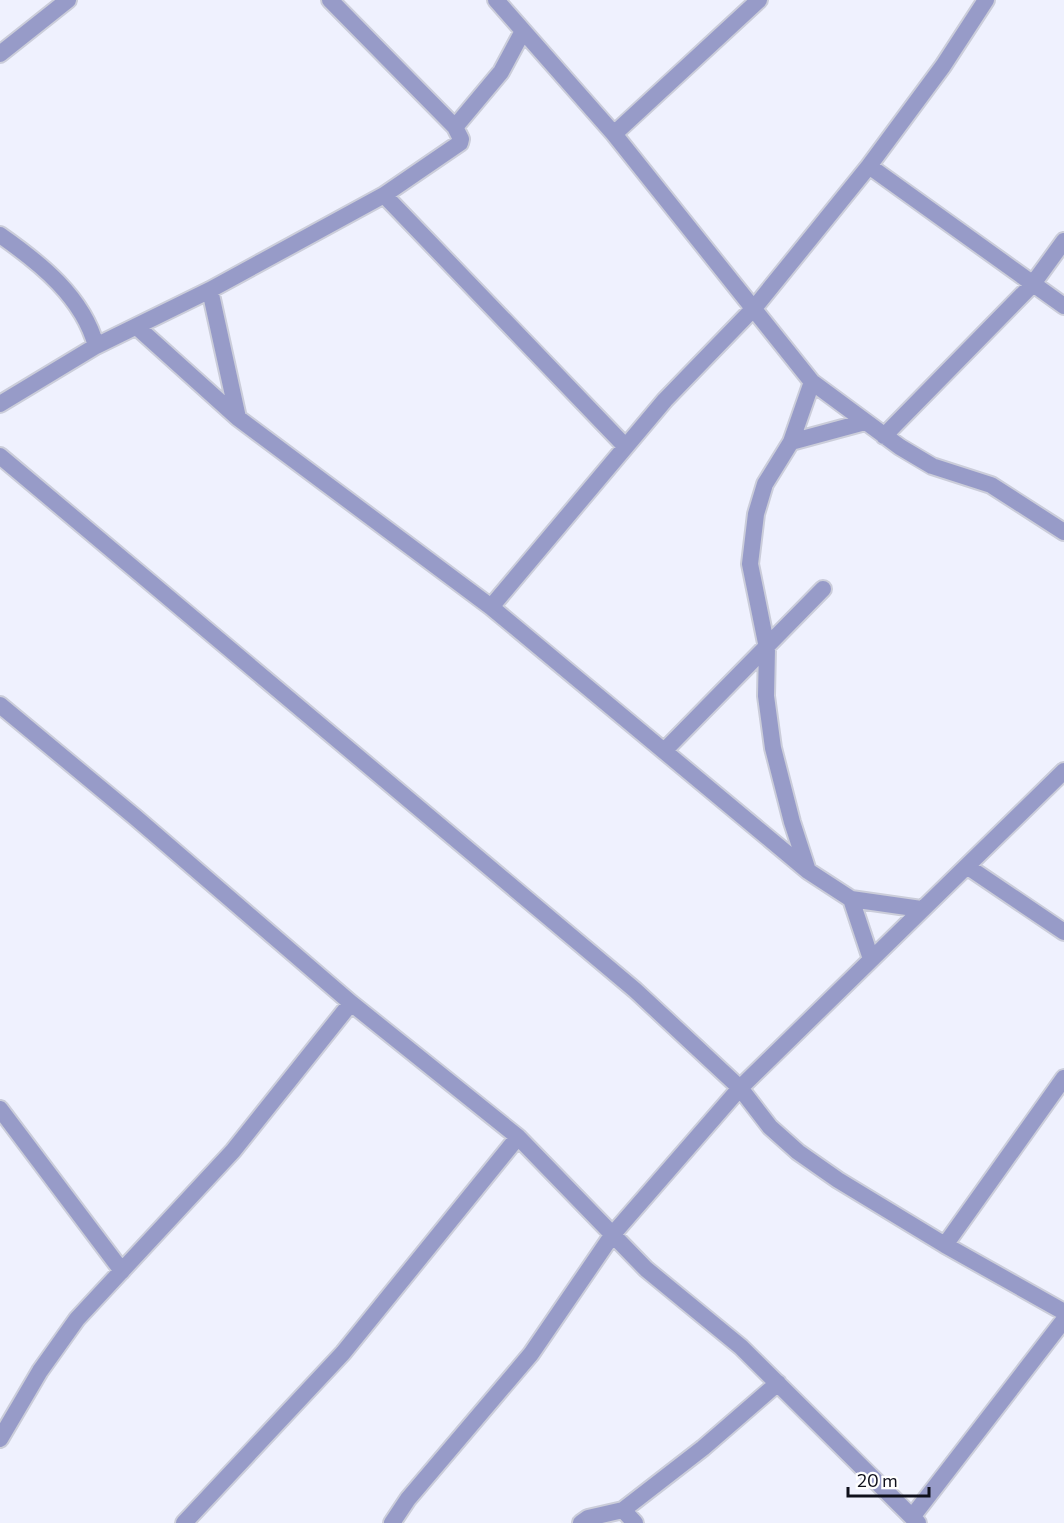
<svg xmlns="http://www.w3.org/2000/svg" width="1064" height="1523" viewBox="0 0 1064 1523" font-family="Commissioner,sans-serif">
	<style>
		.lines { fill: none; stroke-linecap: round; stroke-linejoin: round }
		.minor-casing { stroke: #cbcdda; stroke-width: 20 }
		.minor { stroke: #979bc8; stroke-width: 16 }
	</style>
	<rect width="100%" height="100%" fill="#eff1fe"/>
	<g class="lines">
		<defs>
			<path id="minor" d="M496,0L614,134L812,382L900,447L932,466L991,485L1064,532
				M0,54L68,0
				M455,127L501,72L523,31
				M614,134L759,0
				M869,166L1064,306
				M384,195L625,446
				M0,235C40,263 83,297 96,346
				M210,290L238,418
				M137,327L238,418L491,607L808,871L851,899L921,909
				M0,404L96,346L210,290L384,195L460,143L461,139L455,127L330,0
				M884,436L1032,285L1064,241
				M791,442L865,422
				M0,456L635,990L740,1088L770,1127L798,1152L838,1180L945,1245L1064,1312
				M491,607L665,400L755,307L869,166L943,66L986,0
				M0,705L135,817L351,1003L518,1137L646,1269L741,1347L918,1523
				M665,750L823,589
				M968,867L1064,932
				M808,871L792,822L773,748L766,696L767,648L750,564L756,514L765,484L791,442L812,382
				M851,899L871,959
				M0,1109L122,1271
				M945,1245L1064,1078
				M0,1439L40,1371L77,1319L233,1151L351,1003
				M623,1510L635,1523
				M912,1517L1064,1320
				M184,1523L343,1353L518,1137
				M392,1523L408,1499L531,1354L613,1234L740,1088L1064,771
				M581,1523L588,1518L623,1510L703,1448L778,1383"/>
		</defs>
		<use href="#minor" class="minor-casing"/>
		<use href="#minor" class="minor"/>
	</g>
	<path d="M848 1487v9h81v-9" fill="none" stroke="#0f101b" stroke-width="3"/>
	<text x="857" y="1487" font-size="18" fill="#0f101b" stroke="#ffffff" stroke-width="4.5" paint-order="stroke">20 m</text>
</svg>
